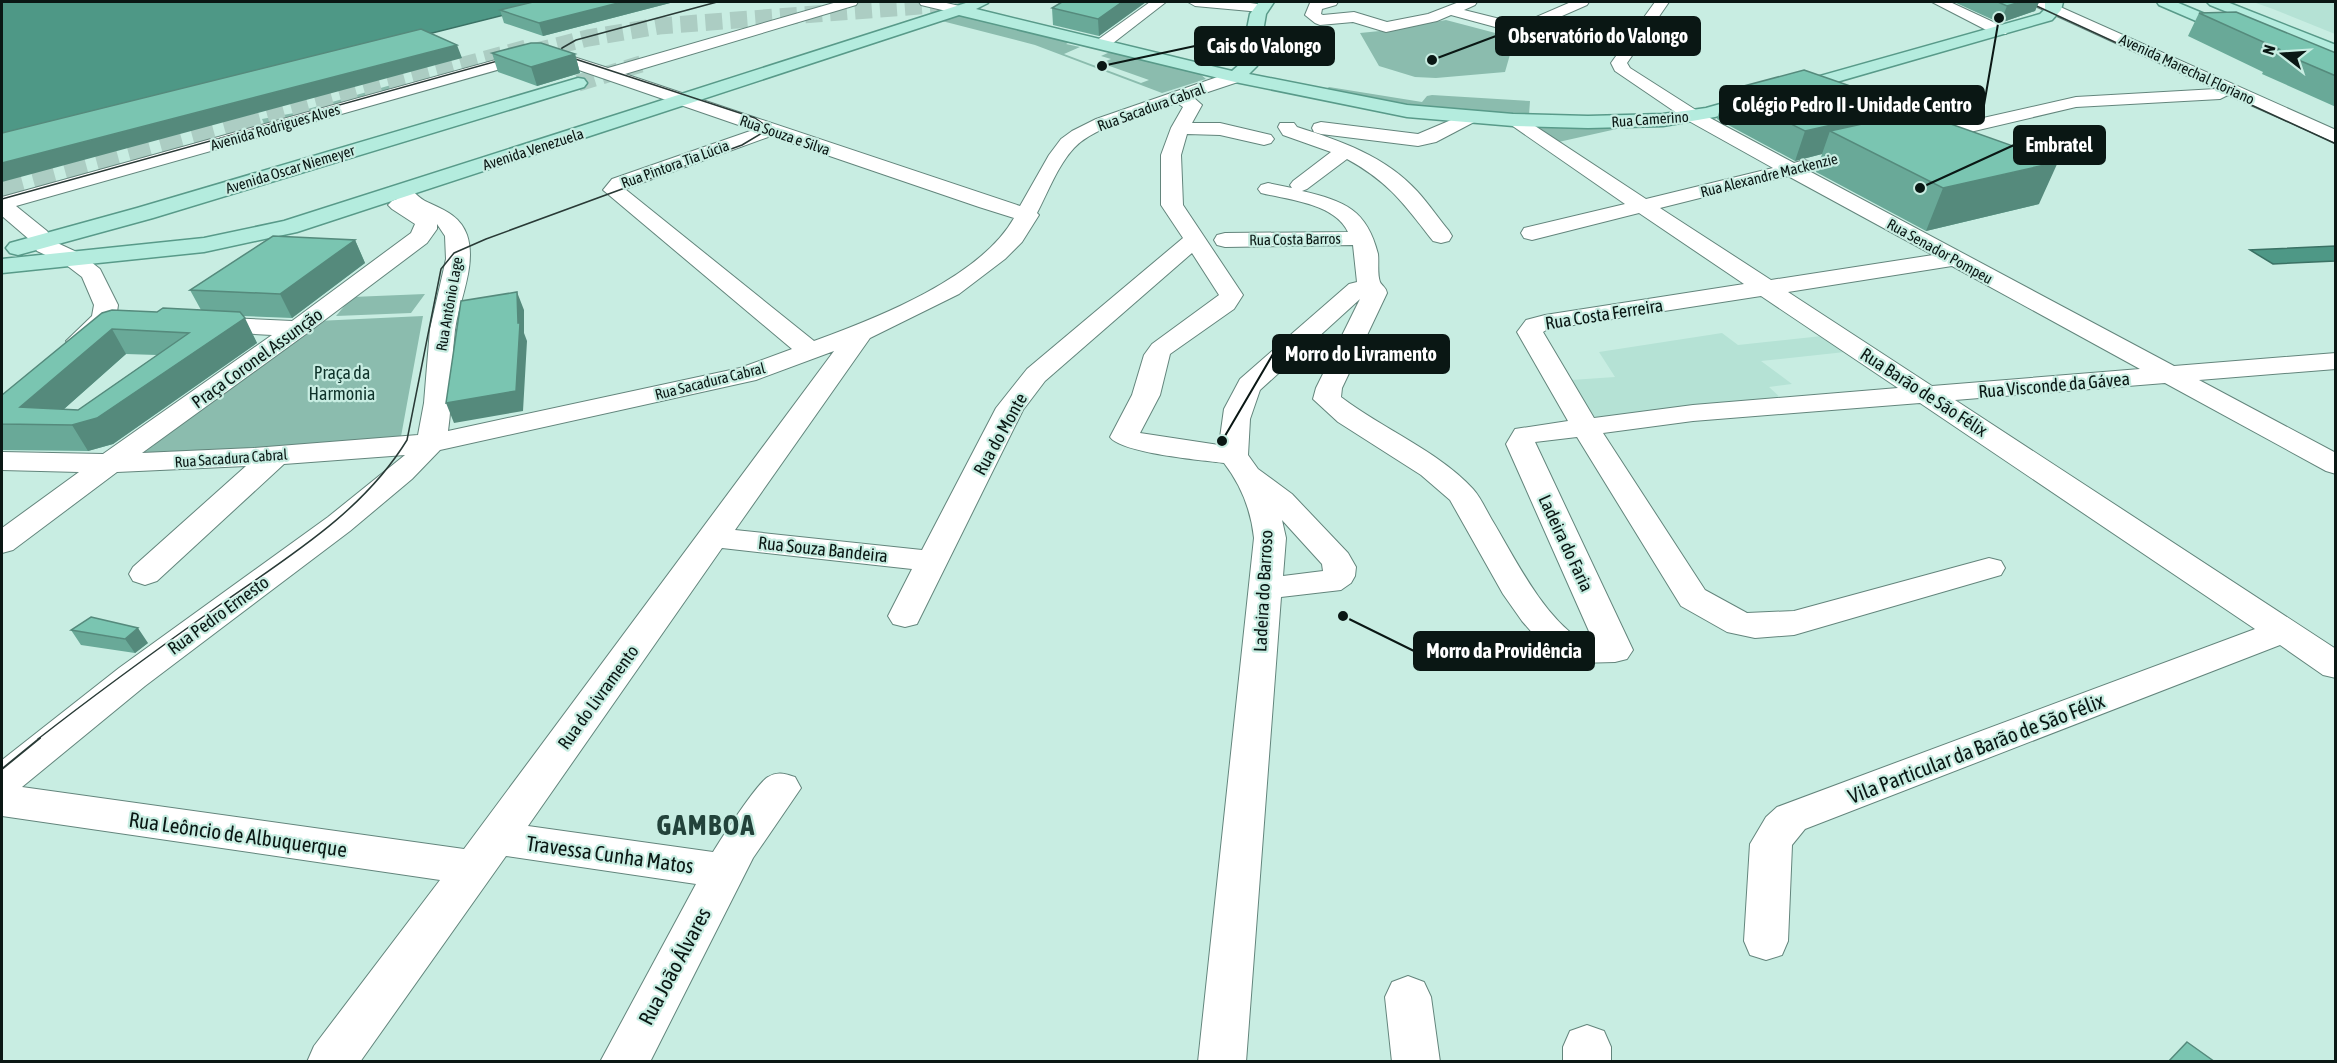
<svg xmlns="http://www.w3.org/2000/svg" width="2337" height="1063" viewBox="0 0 2337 1063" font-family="'Asap Condensed',sans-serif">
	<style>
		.built { fill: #b5e2d5 }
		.green { fill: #8bbcae; fill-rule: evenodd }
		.water { fill: #4e9886; stroke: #3a7164; stroke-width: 1.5 }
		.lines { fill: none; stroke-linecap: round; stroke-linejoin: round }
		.major-tunnel { stroke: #accdc3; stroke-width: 17; stroke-dasharray: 17 8; stroke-linecap: butt }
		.highway-tunnel-far1 { stroke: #accdc3; stroke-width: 17; stroke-dasharray: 17 8; stroke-linecap: butt }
		.highway-tunnel { stroke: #accdc3; stroke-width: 22; stroke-dasharray: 22 11; stroke-linecap: butt }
		.minor-casing { stroke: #63857c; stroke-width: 2 }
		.major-casing { stroke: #589a89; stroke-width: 3 }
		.minor { fill: #fff; fill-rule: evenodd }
		.major { fill: #b4ecde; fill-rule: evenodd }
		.tram-far1 { stroke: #293a36; stroke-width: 1.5 }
		.tram { stroke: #293a36; stroke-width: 2 }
		.wall { fill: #69a998; fill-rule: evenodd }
		.shaded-wall { fill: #558a7c }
		.building { fill: #7ac5b1; stroke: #558a7c; stroke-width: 1.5; fill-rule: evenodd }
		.labels { text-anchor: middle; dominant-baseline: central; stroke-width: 4.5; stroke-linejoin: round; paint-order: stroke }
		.far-street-label { font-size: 15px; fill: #0a1714; stroke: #c8ede2 }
		.street-label { font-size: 18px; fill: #0a1714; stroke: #c8ede2 }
		.park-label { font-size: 18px; fill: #0e322a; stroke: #c8ede2 }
		.near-street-label { font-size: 21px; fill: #0a1714; stroke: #c8ede2 }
		.near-district-label { font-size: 28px; font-weight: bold; letter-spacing: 1.5px; fill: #22423a; stroke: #c8ede2 }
		.leader { fill: none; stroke: #0a1714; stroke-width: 2 }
		.callout-dot { fill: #0a1714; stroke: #c8ede2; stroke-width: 2 }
		.callout { fill: #0a1714; stroke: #0a1714; stroke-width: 2 }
		.callout-label { font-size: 20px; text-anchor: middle; font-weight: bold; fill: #fff }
	</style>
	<rect width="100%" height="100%" fill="#c8ede2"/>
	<path class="built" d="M2253,2H2335V34L2273,9Z
		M1722,333L1738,345L1822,336L1845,352L1761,361L1792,384L1769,387L1783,400L1673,407L1670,410L1596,417L1591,415L1571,380L1615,377L1599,352Z"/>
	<path class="green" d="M957,15H968L1200,74L1206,79L1162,93L1035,45L938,20ZM1070,42L1110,52L1101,56L1111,59L1101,63L1149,80L1141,83L1064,54L1080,47L1066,44Z
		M1446,20L1503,35L1495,38L1513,44L1505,72L1436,78L1415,77L1379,66L1360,33L1390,30Z
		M398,83L406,85L264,124L262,119L294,113Z
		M1329,87L1422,102L1427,96L1432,95L1530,101L1529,115L1423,107L1326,89Z
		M1542,126H1630L1554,143L1536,132Z
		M425,294L411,313L336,316L352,297Z
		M423,316L400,442L142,454L317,321Z"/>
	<path class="water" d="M2,2H556L2,141Z
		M2335,246V261L2273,264L2250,250Z"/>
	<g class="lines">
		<path class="major-tunnel" d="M578,83L641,64"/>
		<path class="highway-tunnel-far1" d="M509,58L588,38L659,26L972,2
			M244,125L530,47"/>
		<path class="highway-tunnel" d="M2,191L249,124"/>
		<defs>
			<path id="minor" d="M837,2H858L856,5L625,74L1020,206L1049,155L1061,139L1072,131L1096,119L1229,73H1241L1244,77L1241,81L1193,97L1202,105L1192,123H1220L1271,135L1274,139L1271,143L1264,145L1220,135L1187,134L1181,155L1183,205L1243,295L1234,309L1170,354L1160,395L1140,433L1219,445L1224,409L1240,379L1349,284L1357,282L1353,245L1225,247L1217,245L1214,240L1217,235L1225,233L1348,232C1334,203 1288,200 1261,193L1258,189L1261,185L1268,183L1292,188L1290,185L1293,181L1331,152L1283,135L1278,127L1280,123H1294L1297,127C1341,141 1385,156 1417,191C1429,204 1438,218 1449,231L1452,236L1449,241L1441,243L1433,241C1404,204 1389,182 1347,159L1307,189L1302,191C1345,201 1367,210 1378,254C1379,262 1377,274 1380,282C1382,286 1386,287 1387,293L1342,388L1341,397C1381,428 1440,452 1473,489C1481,498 1486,510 1492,520C1515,558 1541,613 1579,639L1592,638L1506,444L1515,429L1568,421L1517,332L1526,320L1545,315L1744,284L1639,213L1532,240L1524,238L1521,233L1524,228L1625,204L1504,120L1506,116H1520L1646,199L1773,168L1687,120L1615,71L1611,63L1655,2H1669L1627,63L1630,68L1699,112L1794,163L1804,160L1811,162L1814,166L1809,171L2174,366L2336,353V369L2199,380L2336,453V474L2326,471L2165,383L1955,400L2336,649V678L2323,675L2280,645L1805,829L1792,845L1788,941L1782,955L1766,960L1750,955L1744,941L1750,844L1766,817L1777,807L2255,629L1920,403L1693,421L1603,433L1705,590L1747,613L1794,611L1989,558L2001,561L2005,568L2001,575L1794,635L1755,638L1727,632L1681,606L1577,437L1535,442L1633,650L1627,659L1615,662L1577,663L1555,657L1548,651L1522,621L1503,594L1450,500L1421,475L1338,422L1313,399L1316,388L1360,299L1260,390L1250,419L1248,455L1258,469L1292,494L1348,553L1356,567L1355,576L1351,583L1341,590L1281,597L1246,1062H1198L1254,538C1251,510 1241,485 1224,463C1201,460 1121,453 1110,437L1132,395L1144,355L1152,344L1219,295L1192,253L1045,381L1023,410L917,624L905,627L893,624L888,616L912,569L722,548L528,826L713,852C721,839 757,783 768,777C778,771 785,774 795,777L801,788L753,858L650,1062H600L696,884L506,856L360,1062H307L314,1046L440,880L2,816V760L119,668L328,517L405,455L284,464L157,581L145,585L133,581L129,574L133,567L246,466L117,472L13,550L2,553V528L79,472L2,470V452L103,454L272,335L205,331L196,329L193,324L196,319L205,317L292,321L411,233L415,224L392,209L388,205L392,201L397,199L392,191L395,187C410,183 413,194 425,201C442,209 460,215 467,235C477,265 459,300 455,330C451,363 453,397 448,431L740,368L792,349L603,190L612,179L753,130L547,59H536L16,206L47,231L53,241L81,254L100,269L118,305L116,319L113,324L88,346L79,349L70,346L66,341L92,316L94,305L82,277L65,264L37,251L30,240L2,216V197L535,49L555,51L608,68ZM1177,103L1183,107L1171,128L1161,155V205L1183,238L1027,369L996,408L922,550L735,530L870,338L959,294L1005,259L1022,242L1039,215L1037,213C1048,192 1058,165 1074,148C1096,125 1148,113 1177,103ZM771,136L979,207L1014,218C980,278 877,318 814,341L625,189ZM1788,176L1933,255L1771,280L1660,208ZM437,224L445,236L446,259L430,329L424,403L418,435L253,448L142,453L306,334L427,243L437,229ZM1952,266L2140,369L1932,386L1788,292ZM1761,296L1898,388L1693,405L1594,418L1543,332L1548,329ZM834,351L464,849L22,787L145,686L350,531L412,479L440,450L756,380ZM1282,520L1322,564L1323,571L1283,576L1286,538Z
				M919,2H942L964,7L966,10L959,14L921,5Z
				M1150,2H1166L1108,47H1096L1094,44L1096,41Z
				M1188,2C1203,0 1259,0 1268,8L1261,12L1195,6Z
				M1315,2H1338L1336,5L1322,9L1321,14L1323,15L1354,12L1387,22L1428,14L1459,2H1477L1475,5L1464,10L1520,24L1571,2H1589L1587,5L1521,34L1451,15L1437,21L1386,32L1353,22L1320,25L1315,23L1305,15L1310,3Z
				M1932,2H1950L2006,28L2008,31L2006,34H1994Z
				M2031,2H2049L2336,130V143L2228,95L2220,99L2076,107L1919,144L1912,142L1910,138L1912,134L2076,97L2216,89L2033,5Z
				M1470,112L1476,113L1479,117L1476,121L1436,142L1418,146L1321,134L1314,132L1312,128L1314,124L1321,122L1418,134Z
				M1408,976L1424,982L1431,997L1440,1062H1392L1385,997L1392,982Z
				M1587,1025L1604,1031L1611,1047V1062H1563V1047L1570,1031Z"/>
			<path id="major" d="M969,2L988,3L976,9L1232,71L1240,64L1250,14L1259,2H1274L1266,14L1257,66L1249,74L1407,105L1513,114L1588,116L1663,114L1706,108L2040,14L2045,9V2H2063L2061,10L2052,20L1715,117L1663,126L1588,128L1513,126L1407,117L1235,82L959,15L297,232L204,252L2,273V259L204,238L284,221Z
				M2157,2H2176L2243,30L2245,33L2243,36H2231L2159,5Z
				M2207,2H2227L2336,45V56L2210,5Z
				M578,78L584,79L587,83L584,87L153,218L18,255L10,253L6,248L10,243L137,208Z"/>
		</defs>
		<use href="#minor" class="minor-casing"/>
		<use href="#major" class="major-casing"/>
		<use href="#minor" class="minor"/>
		<use href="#major" class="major"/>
		<path class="tram-far1" d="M2028,2L2336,144
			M2,199L512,57
			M38,739C98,692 159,648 221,604C288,557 363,512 407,440L441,269L454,253L486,239L742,145L764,132L765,125L755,118L560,54L562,48L576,40L717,2"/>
		<path class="tram" d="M2,769L40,738"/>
	</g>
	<path class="wall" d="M674,2L543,36L504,23L500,10Z
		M1146,2L1099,36L1053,25L1052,8Z
		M1954,2H2039L2035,11L2000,23Z
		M2199,13L2336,53V107L2262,74L2263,72L2188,36Z
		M492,53L575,54L580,73L537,86L498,72Z
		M1725,91L1909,113L2039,204L1926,231L1816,172L1822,154L1795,161L1717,119Z
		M355,240L365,263L292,318L243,316L257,343L113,444L88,451L2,450V451V395L102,313L157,312L201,310L190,290ZM126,354L157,355L78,410L64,409Z
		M71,630L148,643L135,653L81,645Z"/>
	<path class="shaded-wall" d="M622,2H674L543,36L539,23Z
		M1122,2H1146L1099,36L1098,19Z
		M2020,2H2039L2035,11L2000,23L2007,6Z
		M457,45L462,58L2,182V163Z
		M575,54L580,73L537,86L531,67Z
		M1911,107L1901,136L1830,131L1822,154L1795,161L1805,131Z
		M2058,162L2039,204L1926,231L1943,188Z
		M355,240L365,263L292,318L280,294Z
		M517,292L524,310V333L527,341L523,411L454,423L446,403L518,323Z
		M245,318L257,343L113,444L88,451L72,425Z
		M112,329L126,354L46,425L20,407Z
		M138,628L148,643L135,653L125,639Z"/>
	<path class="building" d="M533,2H622L539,23L500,10Z
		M1062,2H1122L1098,19L1052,8Z
		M1998,2H2020L2007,6Z
		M2236,12L2336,53V76L2275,50L2279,49L2199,13Z
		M421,29L457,45L2,163V133Z
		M531,43H541L575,54L531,67L492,53Z
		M1804,70L1911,107L1805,131L1725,91Z
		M1917,112L2058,162L1943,188L1830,131Z
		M273,236L355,240L280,294L190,290Z
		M517,292L518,323H520L516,391L446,403L461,301Z
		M163,308L240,312L245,318L97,418L72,425L2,424V395L102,313L112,310L157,312ZM112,329L189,333L78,410L20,407Z
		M91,617L138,628L125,639L71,630Z
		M2187,1042L2215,1062H2168Z"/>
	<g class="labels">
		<g class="far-street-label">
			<text transform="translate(2187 69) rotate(25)">Avenida Marechal Floriano</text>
			<text transform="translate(1151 107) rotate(-20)">Rua Sacadura Cabral</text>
			<text transform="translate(1650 119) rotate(-4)">Rua Camerino</text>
			<text transform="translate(275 127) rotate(-16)">Avenida Rodrigues Alves</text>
			<text transform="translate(785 135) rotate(19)">Rua Souza e Silva</text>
			<text transform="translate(533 149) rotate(-18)">Avenida Venezuela</text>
			<text transform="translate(675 164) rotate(-20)">Rua Pintora Tia Lúcia</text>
			<text transform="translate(290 169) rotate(-17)">Avenida Oscar Niemeyer</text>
			<text transform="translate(1769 175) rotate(-14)">Rua Alexandre Mackenzie</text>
			<text transform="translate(1295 239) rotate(-1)">Rua Costa Barros</text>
			<text transform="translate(1940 251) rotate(29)">Rua Senador Pompeu</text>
			<text transform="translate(449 304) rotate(-80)">Rua Antônio Lage</text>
			<text transform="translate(710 381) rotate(-14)">Rua Sacadura Cabral</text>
			<text transform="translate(231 458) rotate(-4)">Rua Sacadura Cabral</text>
		</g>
		<g class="street-label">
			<text transform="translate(1604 314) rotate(-9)">Rua Costa Ferreira</text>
			<text transform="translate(257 358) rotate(-36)">Praça Coronel Assunção</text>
			<text transform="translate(2054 385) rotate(-5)">Rua Visconde da Gávea</text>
			<text transform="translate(1924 392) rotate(33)">Rua Barão de São Félix</text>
			<text transform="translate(1000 434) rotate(-61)">Rua do Monte</text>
			<text transform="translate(1566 543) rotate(65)">Ladeira do Faria</text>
			<text transform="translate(823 549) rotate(6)">Rua Souza Bandeira</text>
			<text transform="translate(1263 591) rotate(-87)">Ladeira do Barroso</text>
			<text transform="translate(218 615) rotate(-36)">Rua Pedro Ernesto</text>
			<text transform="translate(598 697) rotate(-54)">Rua do Livramento</text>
		</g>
		<g class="park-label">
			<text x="342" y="372">Praça da<tspan x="342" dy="21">Harmonia</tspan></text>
		</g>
		<g class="near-street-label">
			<text transform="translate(1976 748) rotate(-21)">Vila Particular da Barão de São Félix</text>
			<text transform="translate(238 834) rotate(8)">Rua Leôncio de Albuquerque</text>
			<text transform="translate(610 854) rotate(8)">Travessa Cunha Matos</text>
			<text transform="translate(674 966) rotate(-62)">Rua João Álvares</text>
		</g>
		<g class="near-district-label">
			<text x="706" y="825">GAMBOA</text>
		</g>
	</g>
	<path class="leader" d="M1432 60L1496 36M1102 66L1195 46M1999 18L1984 105M1920 188L2014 145M1222 441L1273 354M1343 616L1414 651"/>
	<g class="callout-dot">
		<circle cx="1432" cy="60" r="6"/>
		<circle cx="1102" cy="66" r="6"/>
		<circle cx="1999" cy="18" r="6"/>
		<circle cx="1920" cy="188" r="6"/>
		<circle cx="1222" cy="441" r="6"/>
		<circle cx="1343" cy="616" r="6"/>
	</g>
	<g class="callout">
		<rect x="1496" y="17" width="204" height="38" rx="6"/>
		<rect x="1195" y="27" width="139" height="38" rx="6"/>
		<rect x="1720" y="86" width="264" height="38" rx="6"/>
		<rect x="2014" y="126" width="91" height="38" rx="6"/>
		<rect x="1273" y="335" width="176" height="38" rx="6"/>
		<rect x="1414" y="632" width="180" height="38" rx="6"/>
	</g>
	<g class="callout-label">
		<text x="1598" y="43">Observatório do Valongo</text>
		<text x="1264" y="53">Cais do Valongo</text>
		<text x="1852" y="112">Colégio Pedro II - Unidade Centro</text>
		<text x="2059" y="152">Embratel</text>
		<text x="1361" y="361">Morro do Livramento</text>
		<text x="1504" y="658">Morro da Providência</text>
	</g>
	<rect width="2337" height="1063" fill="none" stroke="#0a1714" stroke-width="6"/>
	<g transform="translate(2283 54) rotate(287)" stroke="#c8ede2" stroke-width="4.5" paint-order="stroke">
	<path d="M0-4.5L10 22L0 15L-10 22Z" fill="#0a1714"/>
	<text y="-9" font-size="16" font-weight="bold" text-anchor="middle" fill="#0a1714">N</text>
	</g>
</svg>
